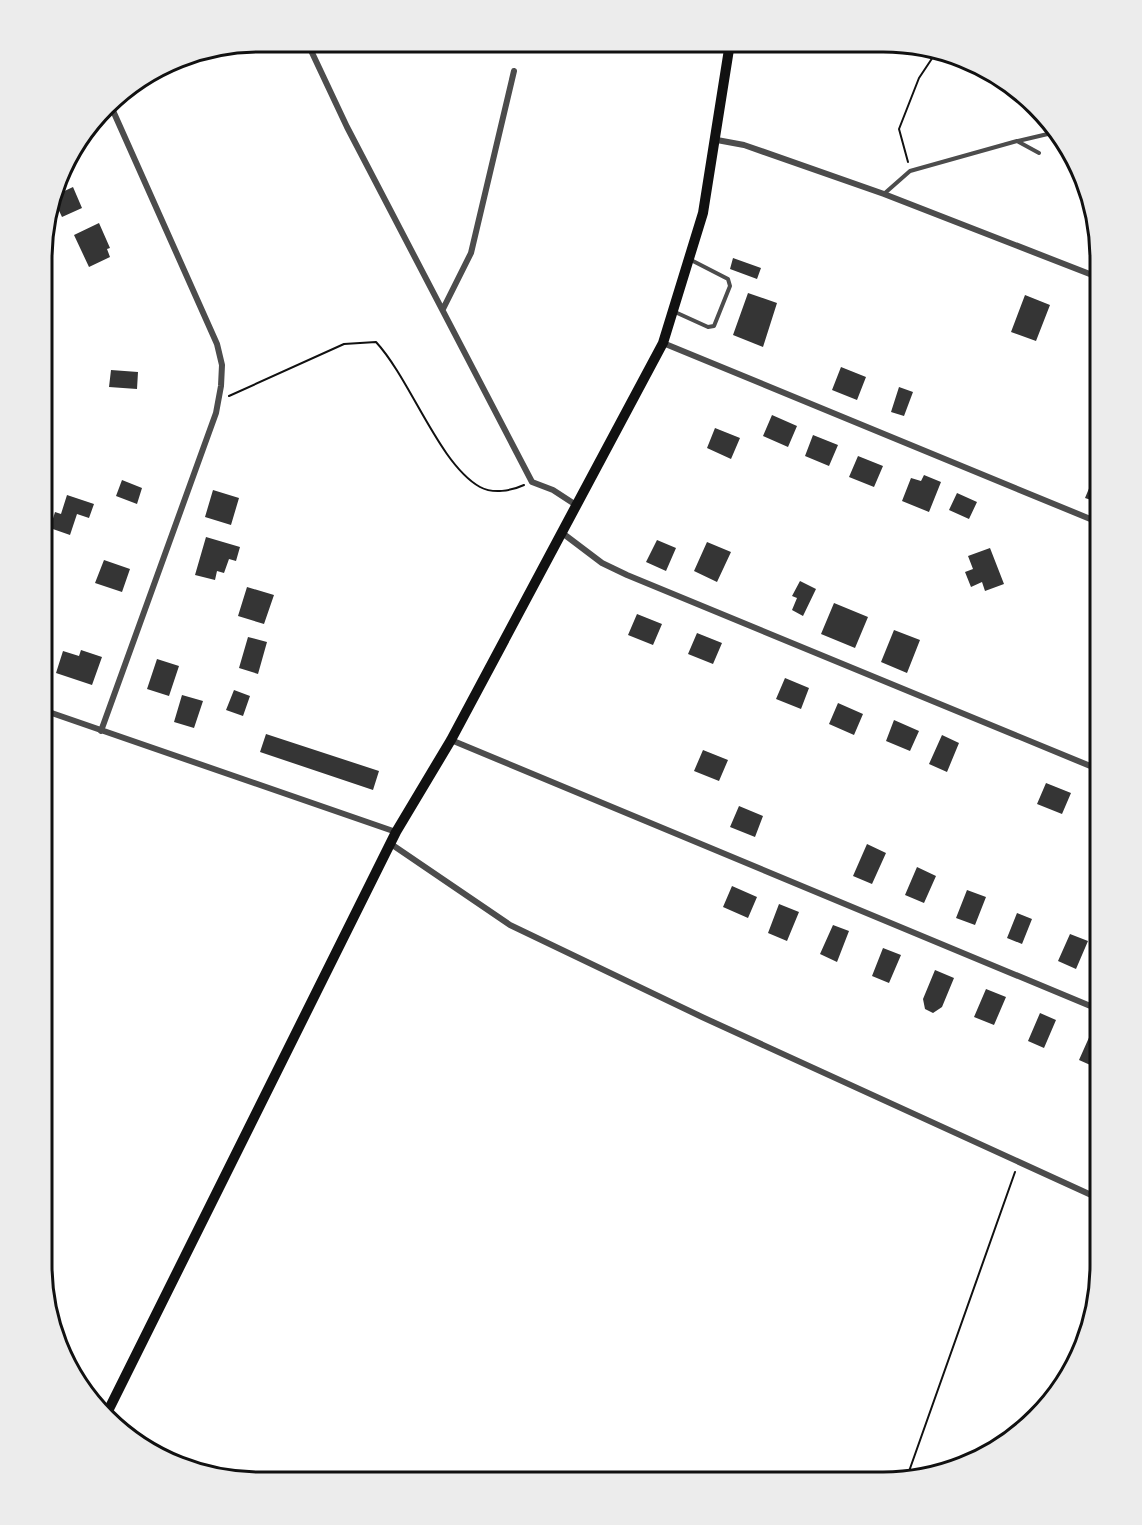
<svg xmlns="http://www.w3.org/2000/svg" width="1142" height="1525" viewBox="0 0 1142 1525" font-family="'Noto Sans',sans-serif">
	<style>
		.building { fill: #353535 }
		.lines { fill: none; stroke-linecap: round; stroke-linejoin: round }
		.path { stroke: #111; stroke-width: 2 }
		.service { stroke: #4c4c4c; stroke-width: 4 }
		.minor { stroke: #4c4c4c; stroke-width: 6 }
		.secondary { stroke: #111; stroke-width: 10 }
		.rim { fill: none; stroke: #111; stroke-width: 3 }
	</style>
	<rect width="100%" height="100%" fill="#fff"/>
	<path class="building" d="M73,187L82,208L62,217L54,200L56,195Z
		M99,223L110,248L107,249L110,257L89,267L74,235Z
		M733,258L761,268L757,279L730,269Z
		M748,293L777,303L763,347L733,335Z
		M1025,295L1050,305L1036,341L1011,332Z
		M841,367L866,377L857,400L832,390Z
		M111,370L138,372L137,389L109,387Z
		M899,387L913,392L904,416L891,412Z
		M772,415L797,426L788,447L763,436Z
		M715,428L740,438L731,459L707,448Z
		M813,435L838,445L829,466L805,456Z
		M858,456L883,466L874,487L849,477Z
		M1095,474L1100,476V503L1085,498Z
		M924,475L941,482L929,512L902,501L911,478L921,481Z
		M122,480L142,488L137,504L116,496Z
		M213,490L239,498L231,525L205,517Z
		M957,493L977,502L969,519L949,510Z
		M67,495L94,504L89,518L77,514L70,535L50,528L55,512L61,514Z
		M206,537L240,547L236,561L229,559L224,573L217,571L215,580L195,575Z
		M657,540L676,548L666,571L646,562Z
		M707,542L731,552L717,582L694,571Z
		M990,548L1004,584L985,591L982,582L971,587L965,572L973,569L968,556Z
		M104,560L130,569L122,592L95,583Z
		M800,581L816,589L803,616L792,610L797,598L792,596Z
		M247,587L274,595L264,624L238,616Z
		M834,603L868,617L855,648L821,634Z
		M637,614L662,624L653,645L628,635Z
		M43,630L50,633L43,649Z
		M894,630L920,640L907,673L881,662Z
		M697,633L722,643L713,664L688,654Z
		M248,637L267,642L258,674L239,668Z
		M81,650L102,657L92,685L56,673L63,651L79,656Z
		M157,659L179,666L169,696L147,689Z
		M785,678L809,688L801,709L776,699Z
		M234,690L250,696L243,716L226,710Z
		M182,695L203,701L194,728L174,722Z
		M838,703L863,714L854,735L829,724Z
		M894,720L919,731L910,751L886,741Z
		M266,734L379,771L373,790L260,752Z
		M942,735L959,743L947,772L929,764Z
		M703,750L728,760L719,781L694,771Z
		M1046,783L1071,793L1062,814L1037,804Z
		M1097,805L1100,806V830L1089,826Z
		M739,806L763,816L755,837L730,827Z
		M867,844L886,853L872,884L853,876Z
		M917,867L936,876L924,903L905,895Z
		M732,886L757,897L748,918L723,907Z
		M967,890L986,897L975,925L956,918Z
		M779,904L799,912L787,941L768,933Z
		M1017,913L1032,919L1022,944L1007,938Z
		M833,925L849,931L837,962L820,954Z
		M1070,934L1088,941L1076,969L1058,961Z
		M883,948L901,955L889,983L872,976Z
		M935,970L954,978L942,1007L933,1013L925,1009L923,999Z
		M986,989L1006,997L994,1025L974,1017Z
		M1040,1013L1056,1020L1044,1048L1028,1041Z
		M1091,1033L1100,1037V1061L1097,1068L1079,1060Z"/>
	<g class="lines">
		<path class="path" d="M908,162L899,129L919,78L935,54
			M229,396L344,344L376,342C411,380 439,464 480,487C493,494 511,491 524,485
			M907,1477L1015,1172"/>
		<path class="service" d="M1018,141L1052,133
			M885,193L910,171L1017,141L1039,153
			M675,312L708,327L714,326L730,286L728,279L691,260"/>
		<path class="minor" d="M307,42L347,127L532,482L553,490L576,505
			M717,140L744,145L884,194L1100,278
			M443,309L471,253L514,71
			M663,343L1100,523
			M561,532L602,563L627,575L1100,770
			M43,710L396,832
			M101,731L216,413L221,386L222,365L217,344L110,104
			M451,740L1100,1010
			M391,844L510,925L702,1017L1100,1199"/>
		<path class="secondary" d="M108,1411L396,832L451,740L663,343L703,213L730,43"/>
	</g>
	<path d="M0 0H1142V1525H0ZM259 52H883A207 207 0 0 1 1090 259V1265A207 207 0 0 1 883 1472H259A207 207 0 0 1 52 1265V259A207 207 0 0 1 259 52Z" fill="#ececec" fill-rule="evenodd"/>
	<path class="rim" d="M259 52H883A207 207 0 0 1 1090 259V1265A207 207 0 0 1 883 1472H259A207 207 0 0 1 52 1265V259A207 207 0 0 1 259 52Z"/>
</svg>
